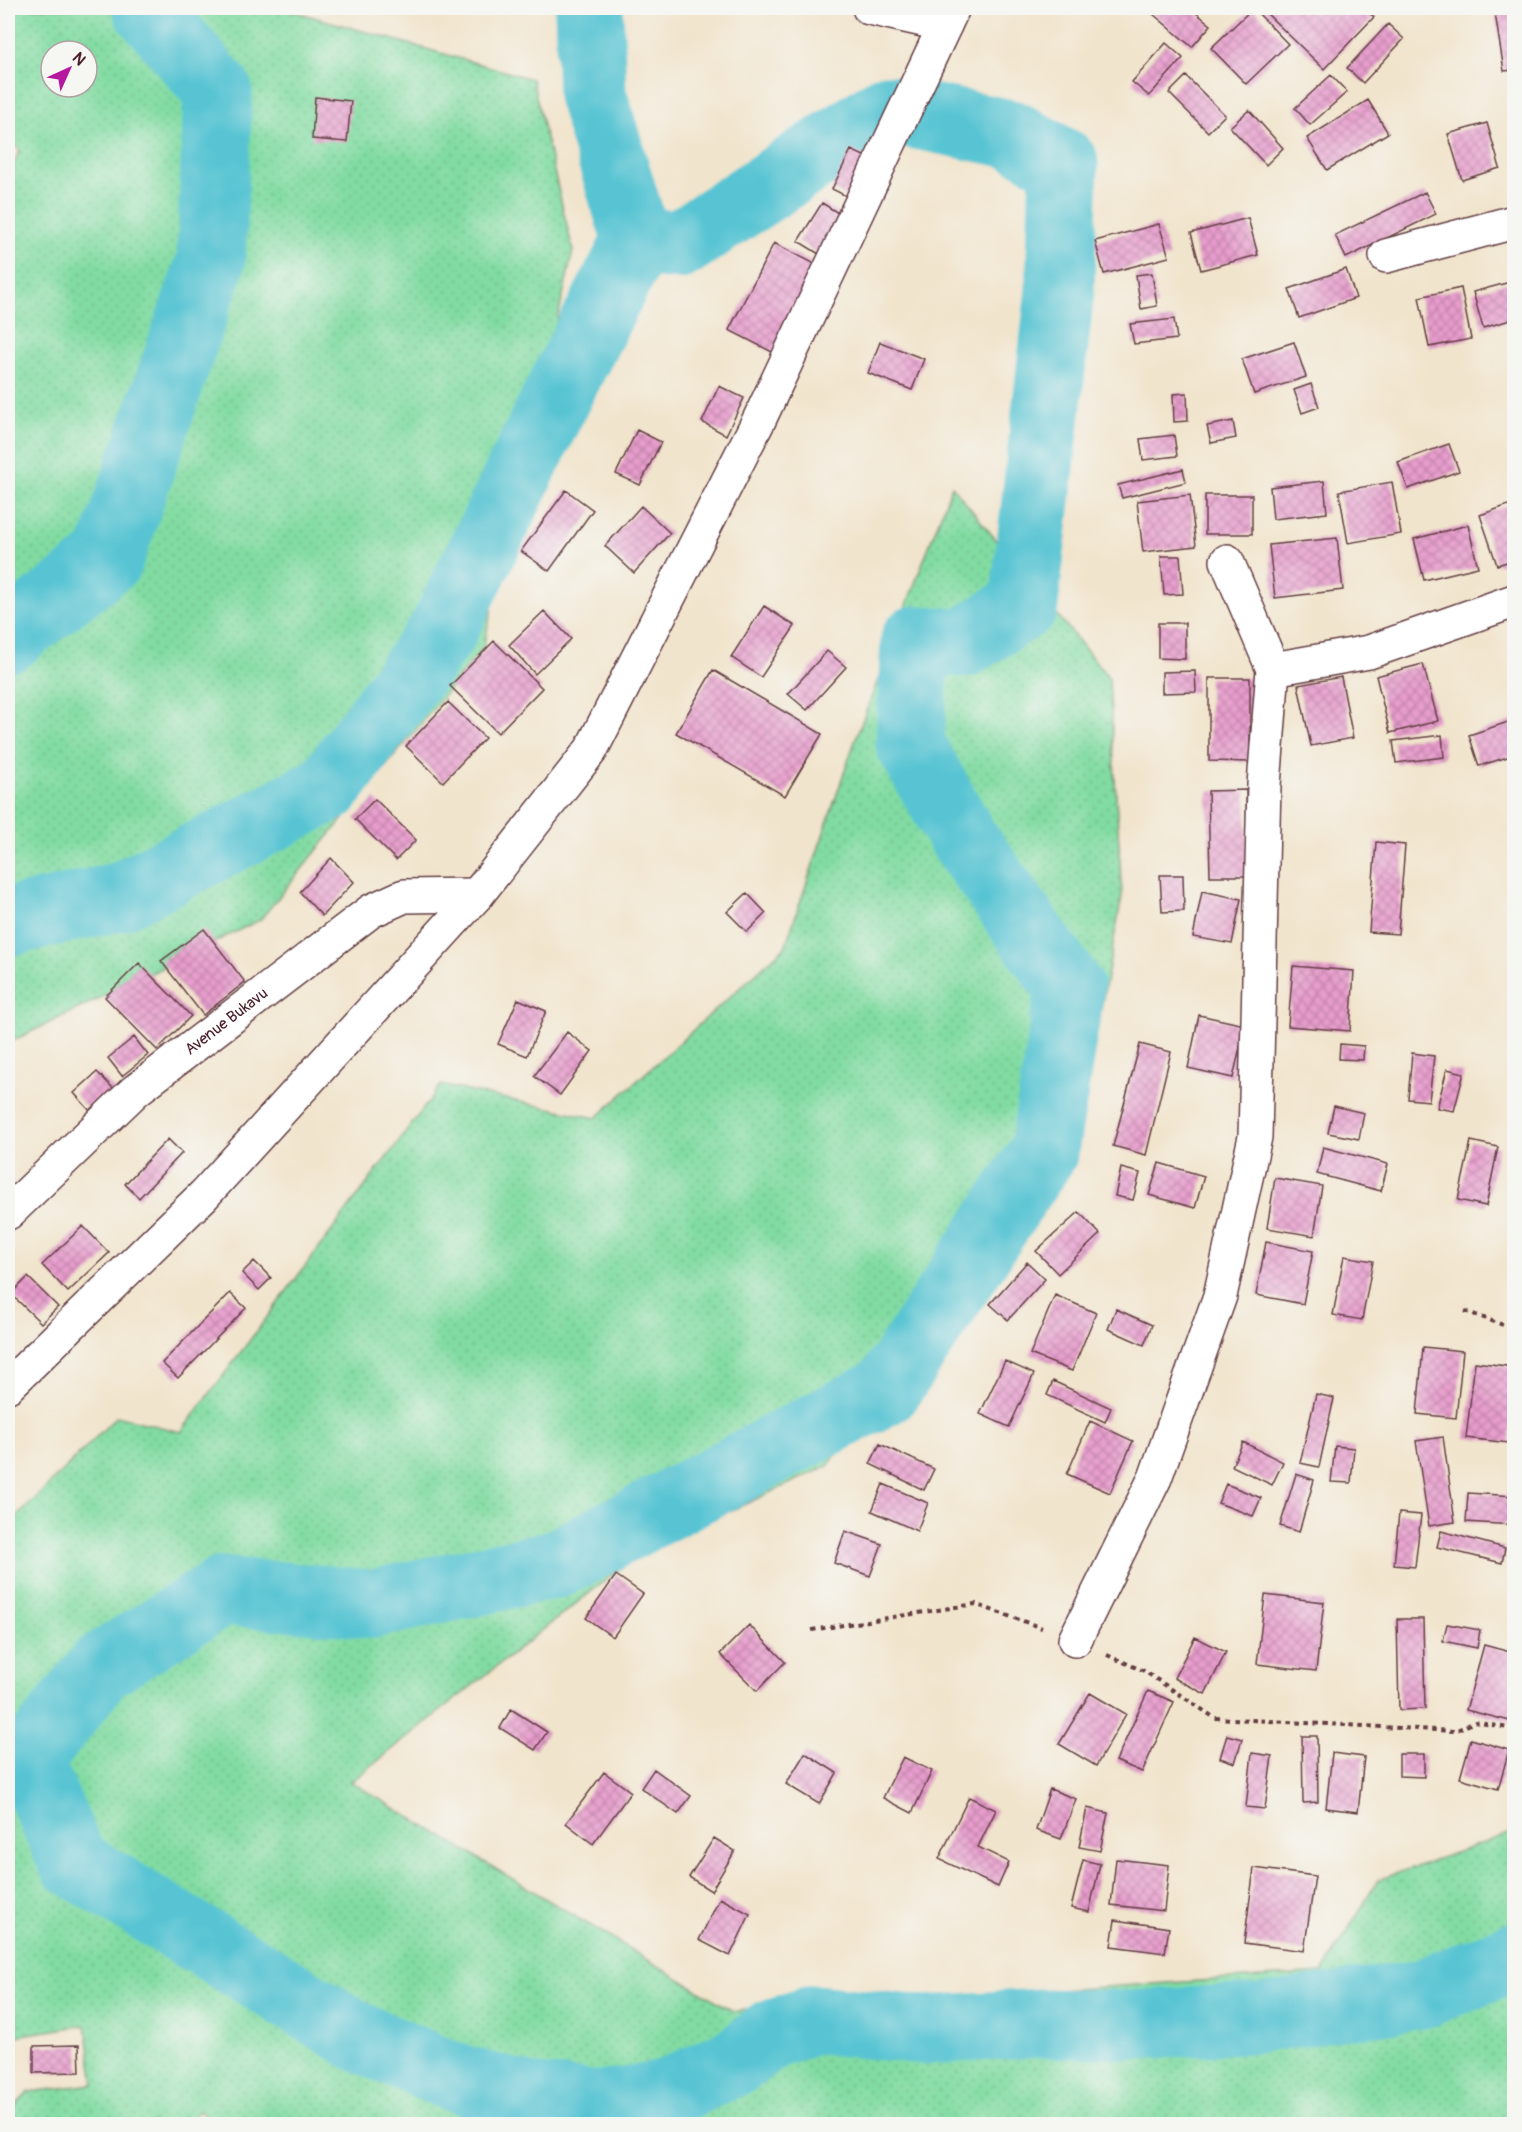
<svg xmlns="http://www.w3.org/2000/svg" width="1522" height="2132" viewBox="0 0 1522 2132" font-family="Pangolin,sans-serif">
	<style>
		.grass { fill: url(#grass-dots); stroke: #667e66; stroke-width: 1.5; fill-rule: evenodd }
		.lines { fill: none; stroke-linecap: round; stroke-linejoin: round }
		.river { stroke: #59c4d3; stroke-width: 69 }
		.building { fill: url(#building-cross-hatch) }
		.minor-casing { stroke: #633d43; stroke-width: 36 }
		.tertiary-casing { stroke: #633d43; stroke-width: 36 }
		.path { stroke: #633d43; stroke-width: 4; stroke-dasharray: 4.5 4.5; stroke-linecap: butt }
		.minor { stroke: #fff; stroke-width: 33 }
		.tertiary { stroke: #fff; stroke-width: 33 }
		.labels { text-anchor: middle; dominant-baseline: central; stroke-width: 5; stroke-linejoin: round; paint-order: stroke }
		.street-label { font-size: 16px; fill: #4a1f2b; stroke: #f6f6f2 }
	</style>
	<defs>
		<pattern id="grass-dots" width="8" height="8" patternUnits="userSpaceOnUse" patternTransform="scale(1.5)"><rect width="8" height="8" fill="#81dca2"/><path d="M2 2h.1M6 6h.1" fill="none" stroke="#71bc8c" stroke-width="1.8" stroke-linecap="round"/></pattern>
		<pattern id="building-cross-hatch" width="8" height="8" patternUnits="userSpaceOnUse" patternTransform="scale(1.5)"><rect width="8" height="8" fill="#e89ecd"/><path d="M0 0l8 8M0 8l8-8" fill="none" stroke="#be80a7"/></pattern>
	</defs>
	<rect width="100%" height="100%" fill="#f6f6f2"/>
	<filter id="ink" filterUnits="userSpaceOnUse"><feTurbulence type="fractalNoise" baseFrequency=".0167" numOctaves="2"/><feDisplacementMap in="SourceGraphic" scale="12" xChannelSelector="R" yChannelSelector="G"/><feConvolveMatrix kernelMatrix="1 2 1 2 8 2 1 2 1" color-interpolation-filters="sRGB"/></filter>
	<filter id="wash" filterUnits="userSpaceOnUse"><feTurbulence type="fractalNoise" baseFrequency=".008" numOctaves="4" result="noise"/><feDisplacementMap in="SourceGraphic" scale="24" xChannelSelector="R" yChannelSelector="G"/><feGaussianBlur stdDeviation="1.35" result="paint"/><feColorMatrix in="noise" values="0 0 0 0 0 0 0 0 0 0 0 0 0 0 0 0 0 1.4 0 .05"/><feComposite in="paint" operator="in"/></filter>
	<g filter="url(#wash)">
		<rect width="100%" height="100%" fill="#f1e4cc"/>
		<path class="grass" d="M8,8H282L532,79L573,251L483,648L260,920L8,1043V176L20,150L8,141ZM51,51H87V87H51Z
			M952,486L1109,678L1122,896L1080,1123L828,1466L641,1552L351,1782L733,2011L1322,1973L1378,1880L1514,1832V2124H220L198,2111L190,2124H8V2113L29,2092L94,2084L86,2025L16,2036L8,2009V1526L117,1416L181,1432L441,1085L596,1118L785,947L857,735Z"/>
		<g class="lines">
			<path class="river" d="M589,8L592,94L637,241L679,245L886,109L1011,134L1064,163L1060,291L1024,605L964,643L915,640L910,744L964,840L1070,989L1044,1151L887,1390L556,1564L373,1604L223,1591L101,1667L28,1761L73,1862L357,2036L450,2076L527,2098L603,2106L664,2095L738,2060L773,2033L815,2019L924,2030L1041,2023L1130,2025L1262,2018L1422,1994L1514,1957
				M8,638L109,559L211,261L218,91L147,8
				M8,922L121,896L328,788L443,631L561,388L637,241"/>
		</g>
		<g id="blocks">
			<path class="building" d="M1158,8H1190L1211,25L1192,47L1153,14Z
				M1253,8L1288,44L1246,84L1211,48Z
				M1261,8H1364L1374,17L1324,69Z
				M1514,11V70L1504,71L1495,13Z
				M1388,24L1404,39L1363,83L1347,68Z
				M1166,43L1183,58L1149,96L1132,82Z
				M1331,75L1347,92L1310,125L1295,108Z
				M1186,76L1225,115L1208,132L1169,93Z
				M315,97L351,101L347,142L312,139Z
				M1368,100L1388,133L1327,170L1307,138Z
				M1249,110L1283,148L1266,165L1230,127Z
				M1487,123L1500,168L1462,180L1448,134Z
				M851,150L877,162L858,202L832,189Z
				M1425,192L1436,214L1346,258L1335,235Z
				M822,203L851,221L827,259L798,241Z
				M1248,218L1258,255L1201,270L1191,233Z
				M1159,224L1169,257L1104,274L1095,241Z
				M774,243L821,267L776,354L729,330Z
				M1346,269L1356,298L1299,318L1289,289Z
				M1152,273L1157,306L1141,309L1136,275Z
				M1514,281V319L1483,328L1473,292Z
				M1461,288L1471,339L1429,347L1419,297Z
				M1174,319L1177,339L1134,344L1130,324Z
				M880,342L924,359L912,390L868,373Z
				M1294,342L1306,377L1254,394L1242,359Z
				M1311,384L1319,407L1302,413L1294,390Z
				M719,386L744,398L726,435L702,422Z
				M1187,393L1188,421L1174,422L1173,394Z
				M1233,421L1236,438L1211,443L1207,426Z
				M637,430L661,442L640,485L616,474Z
				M1174,435L1177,456L1143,460L1140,439Z
				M1449,444L1459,471L1408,489L1398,462Z
				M1183,469L1186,482L1122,498L1118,485Z
				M1324,481L1327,513L1273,519L1270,487Z
				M1392,482L1401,534L1348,543L1339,491Z
				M566,490L593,510L549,571L521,551Z
				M1190,495L1196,546L1143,552L1137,501Z
				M1205,495H1252V534H1205Z
				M1514,503V560L1497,565L1480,515Z
				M641,506L670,533L634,573L605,546Z
				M1468,525L1478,567L1424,580L1414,539Z
				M1337,538L1343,590L1275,598L1269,545Z
				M1161,556H1180L1183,594L1164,595Z
				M764,606L795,626L761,677L731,657Z
				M544,611L571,639L535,674L509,645Z
				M1158,623H1185V659L1158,658Z
				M494,641L542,688L498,733L450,686Z
				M827,651L846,667L807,710L788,694Z
				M1423,664L1438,721L1390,733L1376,676Z
				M713,670L822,734L785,796L676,733Z
				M1195,671L1196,692L1162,693V672Z
				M1341,677L1353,738L1311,746L1298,685Z
				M1209,678H1250V762L1209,761Z
				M448,702L485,738L443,782L406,746Z
				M1514,720V755L1479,766L1469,735Z
				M1442,735L1444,757L1396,763L1393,741Z
				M1246,790L1248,876H1210L1208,791Z
				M375,799L416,840L396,860L355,819Z
				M1376,842L1405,845L1398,934L1369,932Z
				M331,858L354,882L322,916L300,892Z
				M1160,875H1183L1184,911L1162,912Z
				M1202,891L1241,899L1232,944L1193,937Z
				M747,893L766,913L747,932L727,912Z
				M204,929L245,982L203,1015L161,961Z
				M139,963L191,1016L157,1050L105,997Z
				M1293,966L1354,971L1350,1031L1288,1026Z
				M518,999L546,1011L527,1056L498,1044Z
				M1199,1015L1245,1025L1233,1078L1188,1068Z
				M567,1032L592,1051L560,1095L534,1076Z
				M134,1037L148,1055L122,1076L108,1058Z
				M1140,1044L1171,1052L1146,1155L1113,1146Z
				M1340,1044L1364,1046L1363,1060L1339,1059Z
				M1412,1053L1434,1056L1429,1101L1408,1099Z
				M1447,1069L1464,1073L1454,1111L1437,1108Z
				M97,1072L115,1090L91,1112L74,1093Z
				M1334,1106L1364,1113L1359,1139L1328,1133Z
				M168,1139L182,1153L139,1198L125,1184Z
				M1471,1141L1498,1147L1486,1206L1458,1200Z
				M1323,1147L1388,1164L1381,1191L1317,1174Z
				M1159,1163L1204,1176L1195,1208L1149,1195Z
				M1121,1168L1140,1173L1133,1200L1115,1196Z
				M1275,1178L1322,1186L1314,1236L1267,1228Z
				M1079,1212L1100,1234L1058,1274L1036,1251Z
				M83,1226L109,1253L68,1292L42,1265Z
				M1266,1242L1313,1251L1303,1304L1256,1295Z
				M1344,1256L1373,1261L1362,1320L1333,1315Z
				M254,1261L271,1278L259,1290L242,1273Z
				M1027,1262L1045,1279L1008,1320L990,1304Z
				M28,1277L58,1307L41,1323L11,1294Z
				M230,1293L246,1308L178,1378L162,1363Z
				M1055,1295L1096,1313L1072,1371L1030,1354Z
				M1116,1309L1152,1325L1144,1345L1108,1329Z
				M1423,1347L1463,1351L1456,1418L1417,1414Z
				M1005,1361L1034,1374L1009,1427L980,1414Z
				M1475,1362L1514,1367V1397L1509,1443L1466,1438Z
				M1053,1381L1111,1408L1105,1422L1047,1395Z
				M1316,1394L1334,1398L1319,1467L1300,1463Z
				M1090,1421L1133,1441L1110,1493L1067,1474Z
				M1443,1437L1455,1522L1429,1526L1416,1441Z
				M1243,1442L1283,1462L1272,1485L1232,1466Z
				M880,1444L934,1469L924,1490L870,1464Z
				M1335,1446L1354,1448L1351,1483L1331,1482Z
				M1296,1474L1314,1480L1299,1532L1280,1526Z
				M883,1484L928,1503L917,1531L872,1511Z
				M1226,1484L1261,1498L1253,1516L1218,1503Z
				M1468,1493L1514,1496V1525L1466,1522Z
				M1399,1513L1421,1515L1415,1567L1394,1565Z
				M845,1531L882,1544L870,1576L834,1563Z
				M1441,1531L1505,1548L1502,1563L1437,1547Z
				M616,1575L643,1594L613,1637L586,1618Z
				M1265,1595L1324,1602L1316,1671L1257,1664Z
				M1397,1619H1423L1425,1709L1399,1710Z
				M1447,1624L1480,1630L1477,1648L1443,1641Z
				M749,1625L785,1662L757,1691L720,1654Z
				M1195,1637L1226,1652L1205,1694L1174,1678Z
				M1484,1645L1514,1653V1703L1510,1721L1466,1710Z
				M1148,1691L1174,1702L1142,1772L1116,1761Z
				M1090,1693L1126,1714L1096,1766L1059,1744Z
				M511,1709L547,1732L535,1750L500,1728Z
				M1227,1735L1242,1739L1235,1763L1220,1758Z
				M1302,1736H1317L1318,1802L1303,1803Z
				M1471,1739L1509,1750L1498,1789L1460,1778Z
				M805,1753L837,1773L819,1804L786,1784Z
				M1252,1753L1272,1756L1265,1809L1246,1807Z
				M1332,1753L1364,1757L1358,1812L1326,1808Z
				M1399,1754H1424V1777L1399,1776Z
				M903,1757L932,1771L912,1813L883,1798Z
				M654,1769L691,1796L678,1814L641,1788Z
				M604,1772L631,1792L593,1844L566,1823Z
				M1050,1789L1076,1799L1061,1839L1036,1830Z
				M969,1797L996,1810L978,1847L1009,1862L998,1887L939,1859Z
				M1087,1808L1108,1813L1100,1851L1079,1847Z
				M714,1838L735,1851L711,1891L689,1877Z
				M1116,1859L1169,1865L1164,1911L1111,1905Z
				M1083,1860L1100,1864L1089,1912L1071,1908Z
				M1254,1868L1315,1876L1304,1951L1244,1943Z
				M720,1898L750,1914L730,1956L699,1940Z
				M1115,1920L1169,1928L1165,1953L1111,1946Z
				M79,2045L80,2072L34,2073V2046Z"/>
		</g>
	</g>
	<g filter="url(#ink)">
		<use href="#blocks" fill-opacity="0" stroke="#633d43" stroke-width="1.5"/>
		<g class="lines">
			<defs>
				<g id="minor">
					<path d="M869,8L945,25"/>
					<path d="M1386,256L1514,222"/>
					<path d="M1273,669L1369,652L1514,601"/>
					<path id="s1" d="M8,1213L135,1091L371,911L404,896L477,895"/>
					<path d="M1075,1640L1155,1478L1220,1296L1255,1137L1264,785L1273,669L1227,561"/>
				</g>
				<path id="tertiary" d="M8,1386L204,1195L477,895L591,750L759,420L953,8"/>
			</defs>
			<use href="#minor" class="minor-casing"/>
			<use href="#tertiary" class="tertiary-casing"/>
			<path class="path" d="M1465,1311L1514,1329
				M812,1630L975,1604L1042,1628
				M1107,1655L1144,1671L1215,1718L1455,1731L1475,1722L1514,1729"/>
			<use href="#minor" class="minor"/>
			<use href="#tertiary" class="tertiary"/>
		</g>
	</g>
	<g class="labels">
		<g class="street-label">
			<text stroke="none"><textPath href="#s1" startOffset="291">Avenue Bukavu</textPath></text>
		</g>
	</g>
	<rect width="1522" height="2132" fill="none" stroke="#f6f6f2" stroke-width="30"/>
	<g transform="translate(69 69) rotate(45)"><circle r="28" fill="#f6f6f2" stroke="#b1a0a2" stroke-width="1.5"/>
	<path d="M0-4.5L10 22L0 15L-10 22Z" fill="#b5179e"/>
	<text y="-9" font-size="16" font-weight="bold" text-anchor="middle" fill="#4a1f2b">N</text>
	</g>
</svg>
